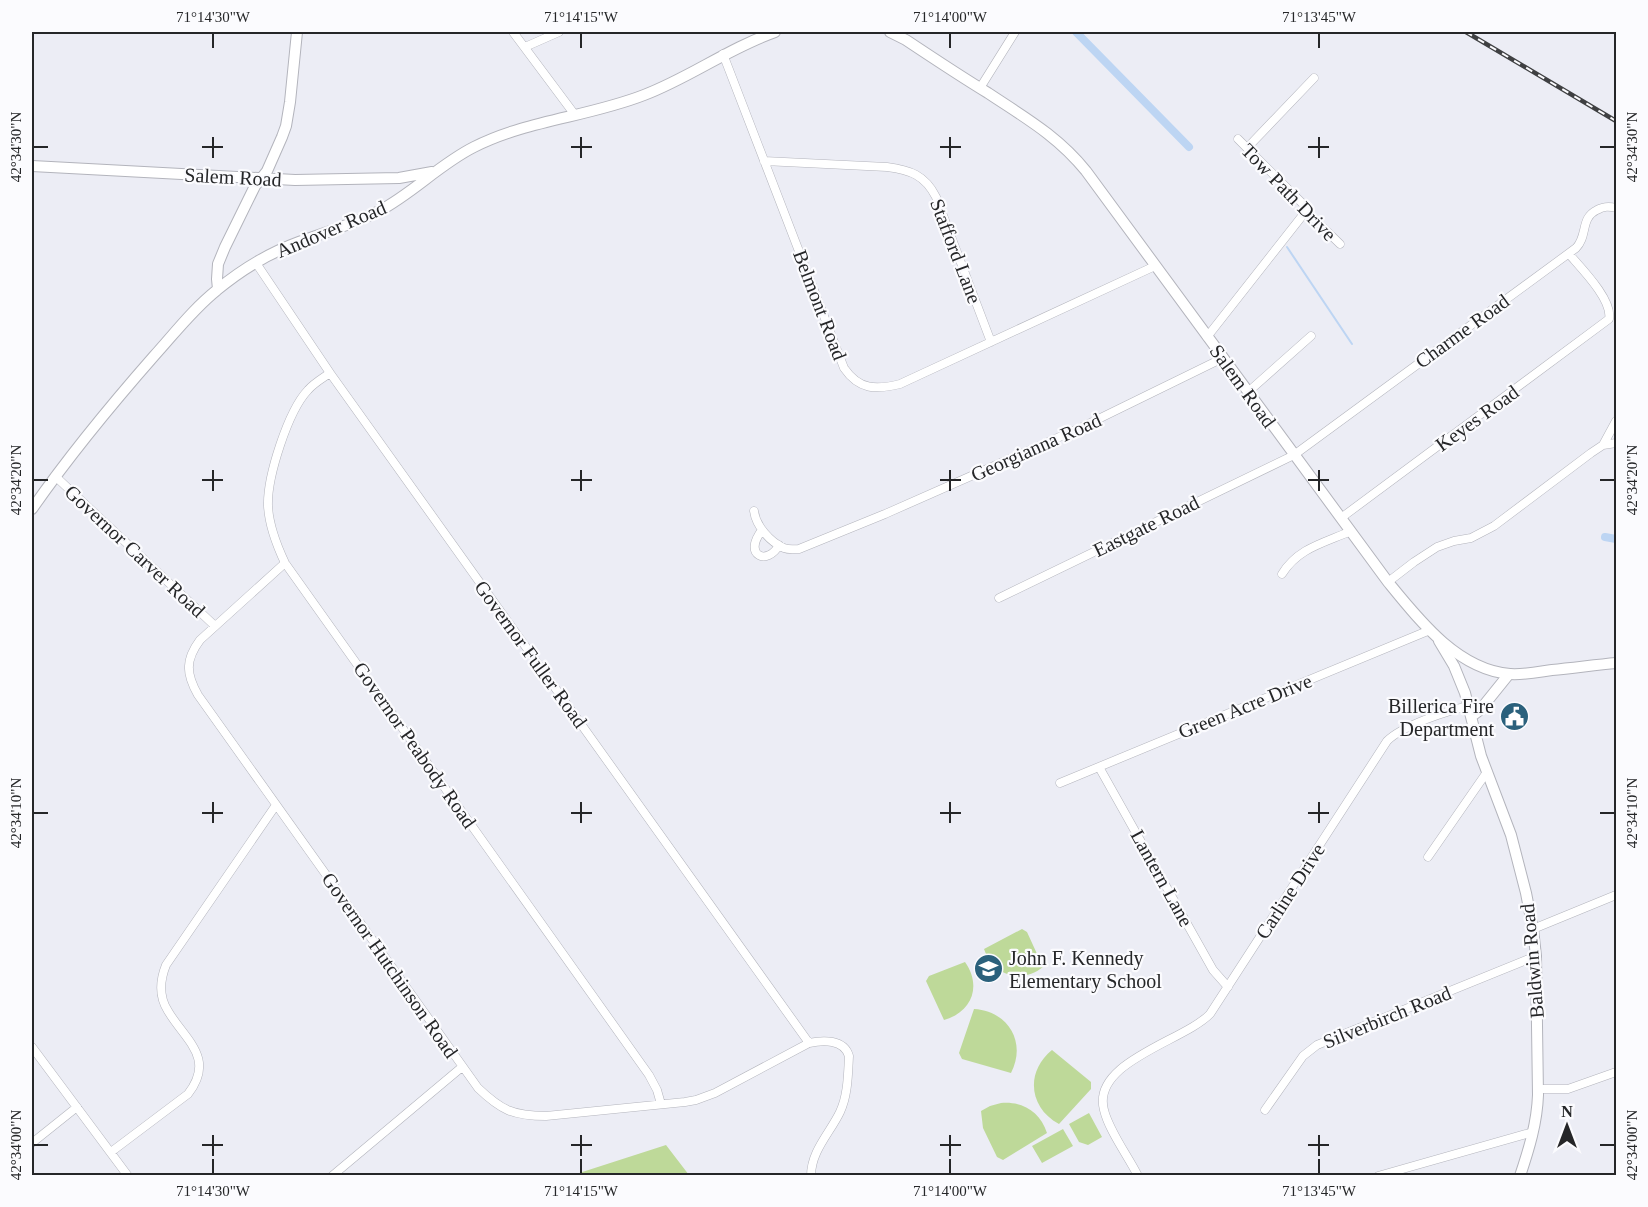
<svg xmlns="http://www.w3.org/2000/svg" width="1648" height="1207" viewBox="0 0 1648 1207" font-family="Georgia,serif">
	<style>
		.green { fill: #bed999 }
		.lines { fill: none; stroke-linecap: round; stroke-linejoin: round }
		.stream { stroke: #bdd5f3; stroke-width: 2 }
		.canal { stroke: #bdd5f3; stroke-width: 8 }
		.minor-casing { stroke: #b3b4bc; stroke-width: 9 }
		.tertiary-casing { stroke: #b3b4bc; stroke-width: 12 }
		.secondary-casing { stroke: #b3b4bc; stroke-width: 12 }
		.minor { stroke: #fff; stroke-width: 8 }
		.tertiary { stroke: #fff; stroke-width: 10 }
		.secondary { stroke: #fff; stroke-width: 10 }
		.rail-casing { stroke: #3f4042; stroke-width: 4.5 }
		.rail { stroke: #fbfbfe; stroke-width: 2; stroke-dasharray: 7; stroke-linecap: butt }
		.ticks { fill: none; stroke: #252628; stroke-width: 2 }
		.labels { text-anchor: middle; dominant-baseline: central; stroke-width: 4.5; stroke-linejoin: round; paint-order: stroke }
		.street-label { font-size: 20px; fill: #252628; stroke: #fbfbfe }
		.poi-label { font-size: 20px; fill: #252628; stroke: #fbfbfe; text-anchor: end }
		.neatline { fill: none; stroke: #252628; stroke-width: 2 }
		.ticks-label { font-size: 15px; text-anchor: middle; fill: #252628 }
	</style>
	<rect width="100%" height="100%" fill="#ecedf5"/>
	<path class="green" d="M1022,929L1027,932L1043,967C1022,984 993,976 984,949Z
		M965,962C982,986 972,1012 944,1020L926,981L929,976Z
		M974,1009C1008,1011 1027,1042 1011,1073L962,1059L959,1053Z
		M1052,1050L1091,1082V1089L1059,1124C1029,1108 1025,1072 1052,1050Z
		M1001,1103C1023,1101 1040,1112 1047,1133L1003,1160L997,1157L983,1128L981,1111L990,1106Z
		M1089,1113L1102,1137L1088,1145L1079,1142L1069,1124Z
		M1063,1129L1073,1146L1042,1163L1032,1146Z
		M666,1145L689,1175H573Z"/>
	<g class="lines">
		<path class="stream" d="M1287,247L1352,344"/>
		<path class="canal" d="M1076,32L1189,147
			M1605,537L1616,539"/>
		<defs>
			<path id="minor" d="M513,32L575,115
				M525,47L559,32
				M723,54L844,368C859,390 876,390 900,384L1155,266
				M980,88L1015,32
				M1238,139L1305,206L1306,211L1340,244
				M1247,148L1314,78
				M764,161L887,167C910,170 925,175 936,197L991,342
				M256,263L330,373L809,1043
				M1207,337L1306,211
				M330,373C323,378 314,383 308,390C288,411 267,477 268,506C269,526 277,546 285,563L649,1075L657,1090L661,1104
				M1248,392L1311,336
				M1616,421L1603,445L1616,443
				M55,476L215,626
				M754,511C756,526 770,542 784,548C789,550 794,549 799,549L885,514L1082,427L1223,358
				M1341,518L1609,319C1613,300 1581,268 1569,254
				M762,530C742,556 768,566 779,545
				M285,563L200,640C185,660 186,674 198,695L478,1088C501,1110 513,1116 546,1116L685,1102L696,1100L715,1093L809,1043C823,1040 844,1039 849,1056C848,1074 848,1095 840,1112C830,1133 811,1151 811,1176
				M1282,574C1298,548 1324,543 1351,531
				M1388,582L1414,562L1437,547L1454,541L1471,538L1494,526L1591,453L1603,445
				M999,598L1294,455L1576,248C1588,236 1580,218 1597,210C1604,206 1609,206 1616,208
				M1099,767L1213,970L1228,987
				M1060,783L1430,630
				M1428,857L1487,772
				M1533,929L1616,895
				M32,1047L128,1176
				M1539,1089H1568L1616,1072
				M1265,1110L1303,1056L1317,1045L1536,956
				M32,1143L77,1107
				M111,1152L188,1094C216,1058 185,1040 168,1011C159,997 160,980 166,965L276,805
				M332,1176L462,1067
				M1138,1176C1128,1156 1109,1131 1104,1110C1091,1062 1184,1041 1210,1014L1387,741C1402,726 1448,710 1470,706
				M1378,1176L1533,1132"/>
			<path id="tertiary" d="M1439,641L1454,666L1465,693L1481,756L1511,835L1526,893L1533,929L1536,956L1538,1095C1537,1123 1529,1149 1520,1176
				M1472,716L1480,710L1509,674"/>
			<path id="secondary" d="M890,32L906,40C933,58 960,76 988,93C1024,117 1058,136 1086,171L1388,582C1419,620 1458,670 1510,674C1524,675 1538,672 1552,670C1573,668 1595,665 1616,663
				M32,166L295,180L399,178L432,172
				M218,289L217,279L218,264L225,247L255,186L267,171L282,137L286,126L290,102L297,32
				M32,509C69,456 111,405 154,356C174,334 193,309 217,290C241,270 269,253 299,242C326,232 354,224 379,211C413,193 440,164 474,147C527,120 588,117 644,95C689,78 729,48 775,32"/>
		</defs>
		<use href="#minor" class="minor-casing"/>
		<use href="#tertiary" class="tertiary-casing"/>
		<use href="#secondary" class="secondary-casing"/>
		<use href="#minor" class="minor"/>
		<use href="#tertiary" class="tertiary"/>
		<use href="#secondary" class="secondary"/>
		<defs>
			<path id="rail" d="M1466,32L1616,121"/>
		</defs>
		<use href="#rail" class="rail-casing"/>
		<use href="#rail" class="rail"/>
	</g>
	<path class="ticks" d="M213,33V48M581,33V48M950,33V48M1319,33V48M213,137V158M581,137V158M950,137V158M1319,137V158M33,147H48M202,147H223M571,147H592M940,147H961M1308,147H1329M1600,147H1615M213,470V491M581,470V491M950,470V491M1319,470V491M33,480H48M202,480H223M571,480H592M940,480H961M1308,480H1329M1600,480H1615M213,802V823M581,802V823M950,802V823M1319,802V823M33,813H48M202,813H223M571,813H592M940,813H961M1308,813H1329M1600,813H1615M213,1135V1156M581,1135V1156M950,1135V1156M1319,1135V1156M33,1145H48M202,1145H223M571,1145H592M940,1145H961M1308,1145H1329M1600,1145H1615M213,1159V1174M581,1159V1174M950,1159V1174M1319,1159V1174"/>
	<defs>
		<symbol id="civic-disc" viewBox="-11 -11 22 22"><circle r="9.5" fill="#2b617c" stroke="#fbfbfe"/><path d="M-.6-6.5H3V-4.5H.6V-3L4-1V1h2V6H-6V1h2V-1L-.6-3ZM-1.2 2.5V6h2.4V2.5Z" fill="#fff"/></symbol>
		<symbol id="school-disc" viewBox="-11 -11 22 22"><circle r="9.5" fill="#2b617c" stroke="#fbfbfe"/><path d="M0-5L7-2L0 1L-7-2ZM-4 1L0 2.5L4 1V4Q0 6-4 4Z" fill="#fff"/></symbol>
	</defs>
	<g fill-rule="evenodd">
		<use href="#civic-disc" x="1498" y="700" width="33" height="33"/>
		<use href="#school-disc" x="972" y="952" width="33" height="33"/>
	</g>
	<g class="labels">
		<g class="street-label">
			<text transform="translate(233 177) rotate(3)">Salem Road</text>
			<text transform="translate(1289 192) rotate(46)">Tow Path Drive</text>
			<text transform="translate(331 229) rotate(-23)">Andover Road</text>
			<text transform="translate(956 251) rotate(69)">Stafford Lane</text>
			<text transform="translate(820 305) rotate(69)">Belmont Road</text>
			<text transform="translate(1462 331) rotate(-36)">Charme Road</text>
			<text transform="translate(1243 386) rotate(54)">Salem Road</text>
			<text transform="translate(1477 418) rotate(-36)">Keyes Road</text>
			<text transform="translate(1036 447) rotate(-24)">Georgianna Road</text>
			<text transform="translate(1146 526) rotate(-26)">Eastgate Road</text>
			<text transform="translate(135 551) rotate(43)">Governor Carver Road</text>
			<text transform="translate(531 654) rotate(54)">Governor Fuller Road</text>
			<text transform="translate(1245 706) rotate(-22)">Green Acre Drive</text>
			<text transform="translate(415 745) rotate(55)">Governor Peabody Road</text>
			<text transform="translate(1162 878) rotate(61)">Lantern Lane</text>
			<text transform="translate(1290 891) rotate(-57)">Carline Drive</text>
			<text transform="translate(1532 961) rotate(-95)">Baldwin Road</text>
			<text transform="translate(390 965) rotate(55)">Governor Hutchinson Road</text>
			<text transform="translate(1387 1017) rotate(-22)">Silverbirch Road</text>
		</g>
		<g class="poi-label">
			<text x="1494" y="706">Billerica Fire<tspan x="1494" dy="23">Department</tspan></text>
			<text x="1009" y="958" text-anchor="start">John F. Kennedy<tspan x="1009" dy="23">Elementary School</tspan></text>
		</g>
	</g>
	<rect width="1648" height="1207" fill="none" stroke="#fbfbfe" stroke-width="66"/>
	<g transform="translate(1567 1126)" stroke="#fbfbfe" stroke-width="4.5" paint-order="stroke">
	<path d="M0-4.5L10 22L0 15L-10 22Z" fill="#252628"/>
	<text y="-9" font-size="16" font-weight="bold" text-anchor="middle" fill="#252628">N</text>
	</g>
	<rect x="33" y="33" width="1582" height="1141" class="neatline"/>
	<g class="ticks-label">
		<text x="213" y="22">71°14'30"W</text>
		<text x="581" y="22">71°14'15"W</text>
		<text x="950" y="22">71°14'00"W</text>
		<text x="1319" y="22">71°13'45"W</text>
		<text transform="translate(16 147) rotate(-90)" y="5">42°34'30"N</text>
		<text transform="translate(1632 147) rotate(-90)" y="5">42°34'30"N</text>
		<text transform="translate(16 480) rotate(-90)" y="5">42°34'20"N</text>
		<text transform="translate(1632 480) rotate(-90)" y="5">42°34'20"N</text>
		<text transform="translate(16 813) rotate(-90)" y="5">42°34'10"N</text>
		<text transform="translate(1632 813) rotate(-90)" y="5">42°34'10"N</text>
		<text transform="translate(16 1145) rotate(-90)" y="5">42°34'00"N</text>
		<text transform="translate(1632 1145) rotate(-90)" y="5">42°34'00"N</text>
		<text x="213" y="1196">71°14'30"W</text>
		<text x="581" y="1196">71°14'15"W</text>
		<text x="950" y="1196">71°14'00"W</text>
		<text x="1319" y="1196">71°13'45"W</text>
	</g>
</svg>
